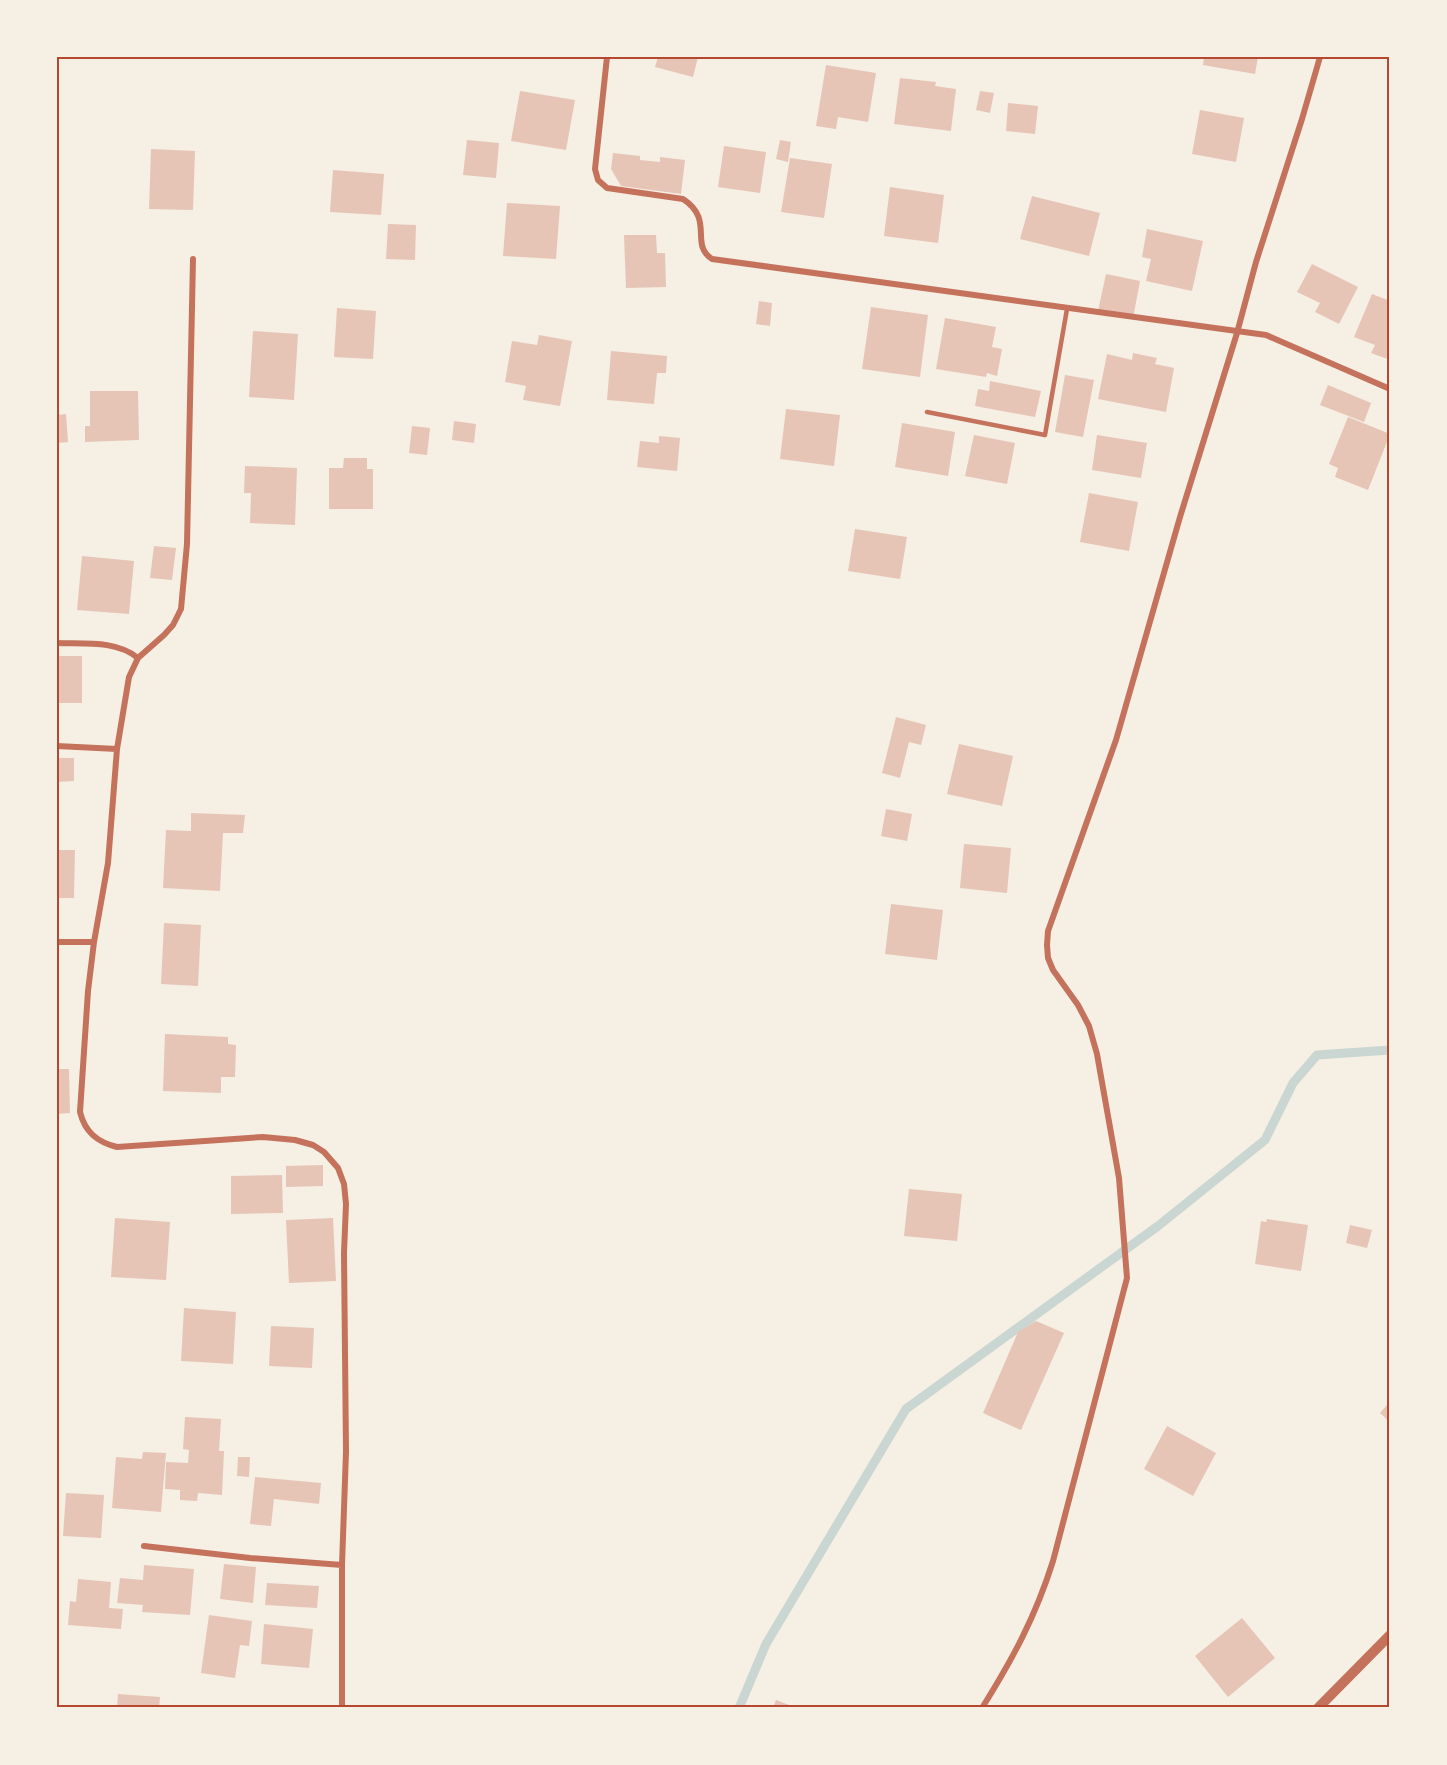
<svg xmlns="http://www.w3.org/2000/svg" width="1447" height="1765" viewBox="0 0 1447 1765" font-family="'IBM Plex Serif',serif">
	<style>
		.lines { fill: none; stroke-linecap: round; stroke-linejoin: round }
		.stream { stroke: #c9d6d2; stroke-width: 9 }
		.building { fill: #e6c5b7 }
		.service { stroke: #c5725c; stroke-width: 4.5 }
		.minor { stroke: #c5725c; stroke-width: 6 }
		.tertiary { stroke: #c5725c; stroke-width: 10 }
		.neatline { fill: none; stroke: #b5482f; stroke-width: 2 }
	</style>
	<rect width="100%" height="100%" fill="#f6efe4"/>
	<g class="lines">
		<path class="stream" d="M739,1708L766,1644L906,1409L1158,1226L1265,1140L1293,1083L1317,1055L1390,1050"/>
	</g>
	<path class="building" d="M658,57H698L693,77L655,67Z
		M1204,57H1258L1255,74L1203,65Z
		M826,65L876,73L868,122L838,117L836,129L816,126Z
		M900,78L936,82L935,86L956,89L951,131L894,124Z
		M520,91L575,100L566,150L511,141Z
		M980,91L994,93L990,113L976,110Z
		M1008,103L1038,106L1035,134L1006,131Z
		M1200,110L1244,118L1236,162L1192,154Z
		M467,140L499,143L496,178L463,175Z
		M780,140L791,142L788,162L776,159Z
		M724,146L766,152L760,193L718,187Z
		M151,149L195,151L193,210L149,209Z
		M613,153L640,156V160L660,162V157L685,160L681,194L621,186L611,169Z
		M790,158L832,164L824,218L781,212Z
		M333,170L384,174L381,215L330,212Z
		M890,187L944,195L938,243L884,236Z
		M1032,196L1100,213L1089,256L1020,239Z
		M507,203L560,206L556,259L503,256Z
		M388,224L416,225L415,260L386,259Z
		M1147,229L1203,241L1192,291L1146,281L1151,259L1142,257Z
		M624,235H656L657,253H665L666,287L626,288Z
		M1312,264L1358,287L1339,324L1315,312L1320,303L1297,292Z
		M1106,274L1140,281L1133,318L1098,311Z
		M1372,294L1390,301V360L1371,353L1375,345L1354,337Z
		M759,301L772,303L770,326L756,324Z
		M871,307L928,315L920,377L862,369Z
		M337,308L376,311L373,359L334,357Z
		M945,318L996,327L992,347L1002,349L997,376L987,373L986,377L936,369Z
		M253,331L298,334L294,400L249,397Z
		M539,335L572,341L560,406L523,400L526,386L505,382L512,341L537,345Z
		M611,351L667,356L666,373H657L654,404L607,400Z
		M1133,353L1157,358L1155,364L1174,368L1166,412L1098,399L1107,354L1132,360Z
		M1065,375L1094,380L1083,437L1055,432Z
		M990,381L1041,391L1035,417L975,406L978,389L989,391Z
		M1328,385L1371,403L1364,422L1320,405Z
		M90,391H138L139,440L85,442V426H90Z
		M786,409L840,415L834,466L780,459Z
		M66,414L68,442L57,443V415Z
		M1348,417L1390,434L1368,490L1335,477L1338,468L1329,464Z
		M454,421L476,424L474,443L452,440Z
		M902,423L955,432L948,476L895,467Z
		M412,426L430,428L427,455L409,453Z
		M974,435L1015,443L1007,484L965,476Z
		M1097,435L1147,443L1141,478L1092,470Z
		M659,436L680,438L677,471L637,467L640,441L659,443Z
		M344,458H367V469H373V509H329V468H343Z
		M245,466L297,468L295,525L250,523L251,493H244Z
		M1089,493L1138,502L1129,551L1080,542Z
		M855,529L907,537L900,579L848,571Z
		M154,546L176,548L172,580L150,578Z
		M82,556L134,561L129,614L77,610Z
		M57,656H82V703H57Z
		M896,717L926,725L921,745L909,742L900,778L882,773Z
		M959,744L1013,756L1002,806L947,794Z
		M57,758H74V781L57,782Z
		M886,809L912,814L907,841L881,836Z
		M191,813L245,815L243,833H223L220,891L163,888L166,830L191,831Z
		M964,844L1011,848L1007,893L960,888Z
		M57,850H75L74,898H57Z
		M891,904L943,910L937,960L885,954Z
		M164,923L201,925L198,986L161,984Z
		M165,1034L228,1037V1044L236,1045L235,1077H221V1093L163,1091Z
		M57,1069H69L70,1113L57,1114Z
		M323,1165V1186L286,1187V1166Z
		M282,1175L283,1213L231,1214V1176Z
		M909,1189L962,1194L957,1241L904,1236Z
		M115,1218L170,1222L166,1280L111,1277Z
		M333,1218L336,1281L289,1283L286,1220Z
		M1267,1219L1308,1225L1301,1271L1255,1264L1261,1221L1266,1222Z
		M1350,1225L1372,1230L1367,1248L1346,1243Z
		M184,1308L236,1312L233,1364L181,1361Z
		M1036,1321L1064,1333L1021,1430L983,1413L1018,1332Z
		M271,1326L314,1328L312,1368L269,1366Z
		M1387,1405L1390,1408V1422L1380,1413Z
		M185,1417L221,1419L219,1451H224L222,1495L198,1493L197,1501L180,1500V1490L165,1489L166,1462L188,1463L189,1450L183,1449Z
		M1167,1426L1216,1453L1193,1496L1144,1469Z
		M143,1452L166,1453L161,1512L112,1508L116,1457L142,1459Z
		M238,1457H250L249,1477L237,1476Z
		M255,1477L321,1483L319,1504L274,1499L271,1526L250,1524Z
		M66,1493L104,1495L101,1538L63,1536Z
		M224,1564L256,1567L253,1603L220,1599Z
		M144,1565L194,1569L190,1615L142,1612L143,1605L117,1603L120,1578L143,1580Z
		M78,1579L111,1582L109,1608L123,1609L121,1629L68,1625L70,1601L76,1602Z
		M267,1583L319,1586L317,1608L265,1605Z
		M209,1615L252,1621L249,1646L240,1645L235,1678L201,1673Z
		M1242,1618L1275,1658L1228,1697L1195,1656Z
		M264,1624L313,1629L309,1668L261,1664Z
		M118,1694L160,1697L159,1708H117Z
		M776,1700L797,1708H773Z"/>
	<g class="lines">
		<path class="service" d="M927,412L1045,435L1067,309"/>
		<path class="minor" d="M607,57L595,169L598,180L607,188L683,199C715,220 689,244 712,259L1266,335L1390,389
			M193,259L187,544L181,609L173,625L164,635L138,658L129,677L117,749L108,863L94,942L88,991L80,1112C85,1132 97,1142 117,1147L263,1137L295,1140L313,1145L324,1152L338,1168L344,1184L346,1204L344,1253L346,1452L342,1565V1708
			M57,643C84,644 116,640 138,658
			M57,746L117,749
			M57,942H94
			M144,1546L250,1558L342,1565
			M982,1708C1013,1658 1035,1618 1053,1561L1127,1278L1119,1178L1097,1054L1089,1026L1078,1005L1053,970L1048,958L1047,945L1048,931L1116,740L1180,517L1237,333L1256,262L1302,119L1320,57"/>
		<path class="tertiary" d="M1318,1708L1390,1635"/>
	</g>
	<rect width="1447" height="1765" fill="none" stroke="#f6efe4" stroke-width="117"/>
	<rect x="58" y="58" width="1330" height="1648" class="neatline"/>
</svg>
